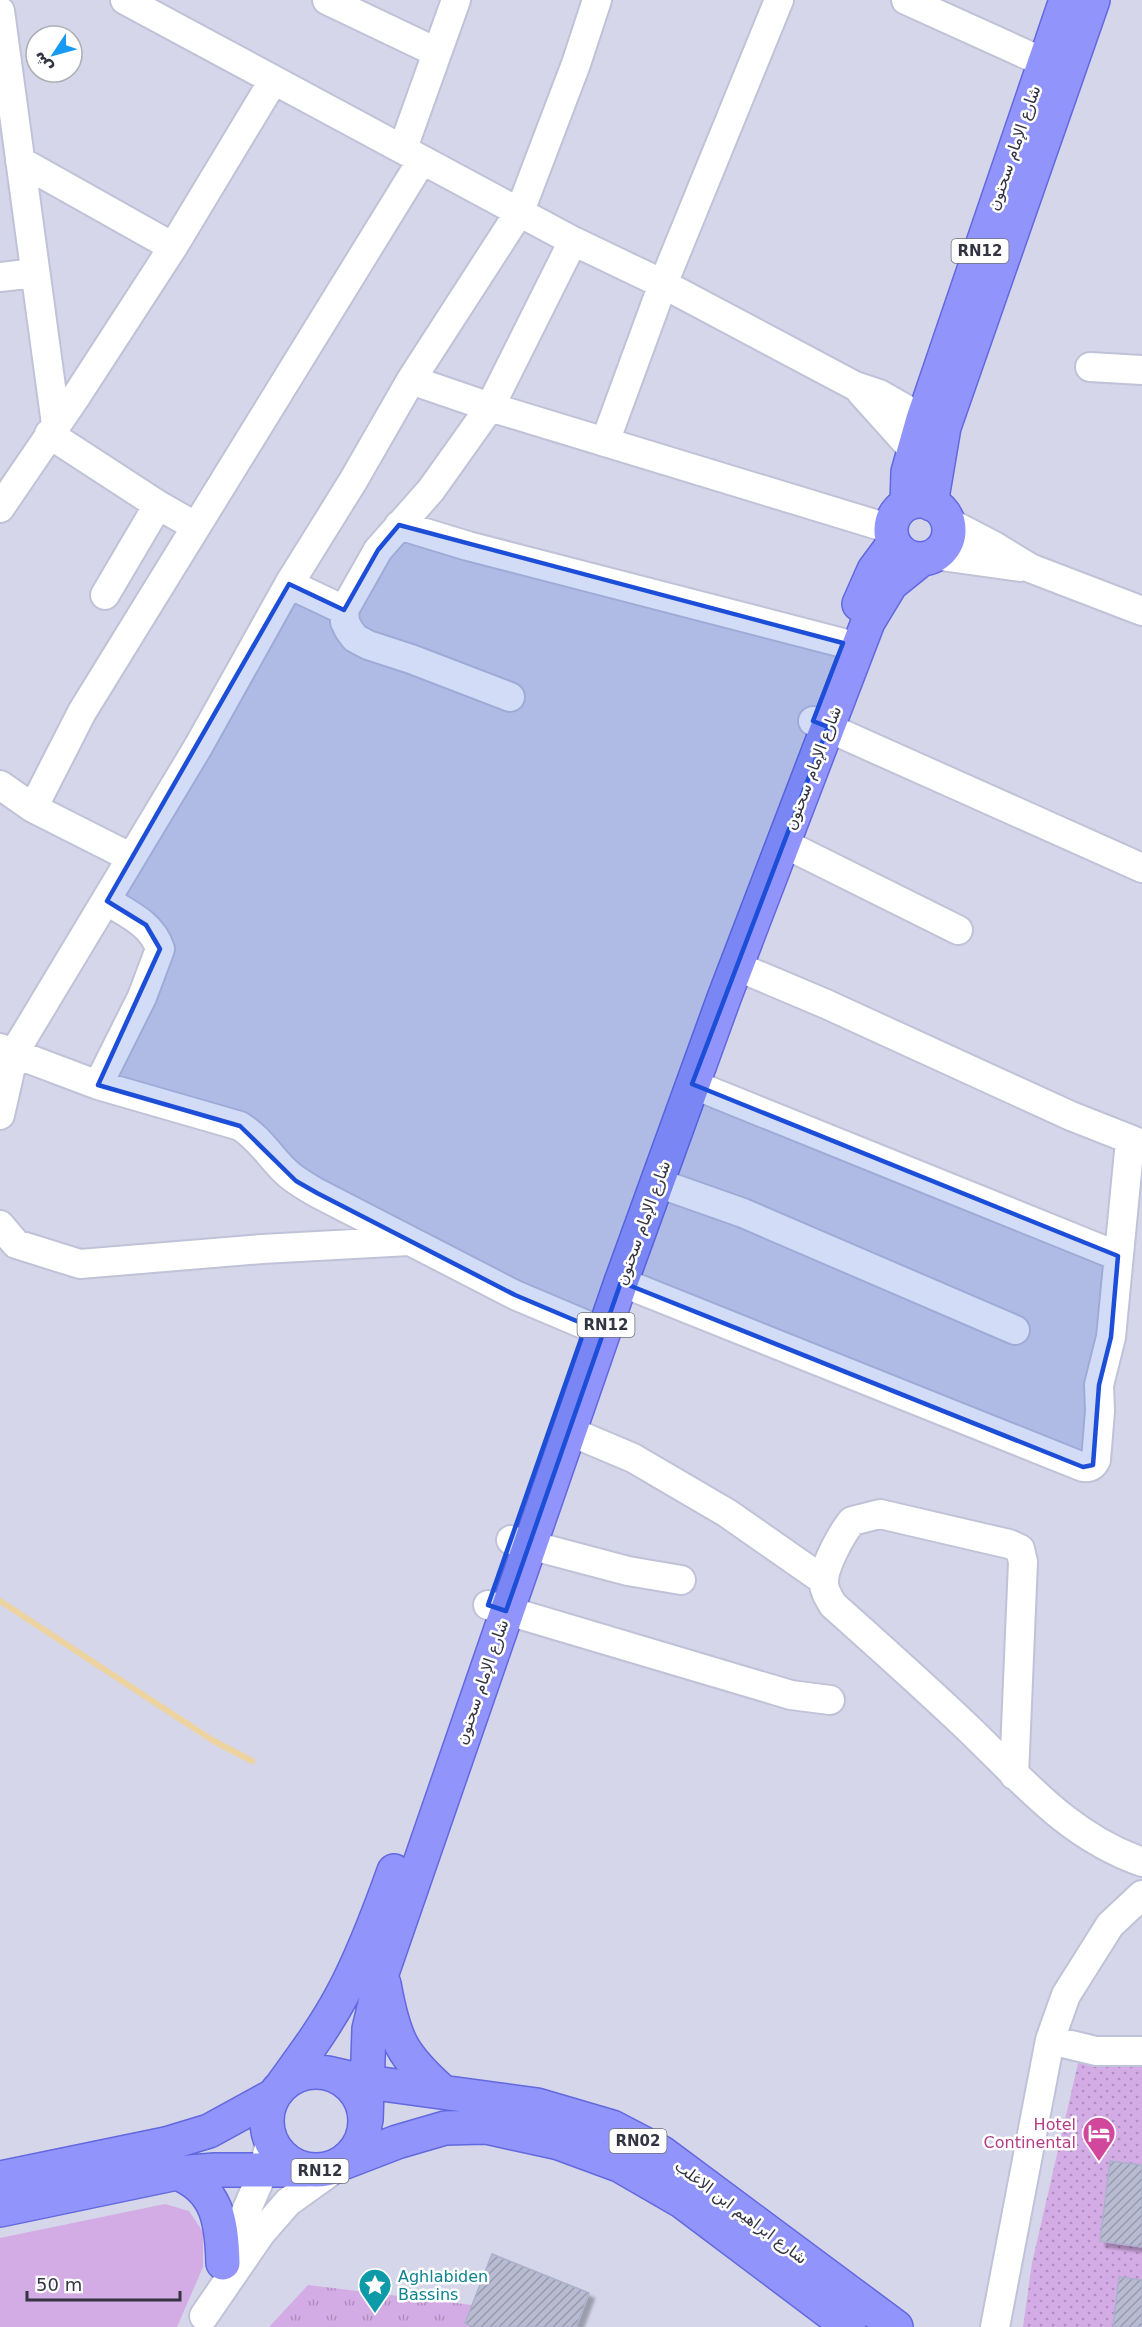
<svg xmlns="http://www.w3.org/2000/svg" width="1142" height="2327" viewBox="0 0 1142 2327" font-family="'DejaVu Sans',Vazirmatn,sans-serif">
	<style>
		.residential { fill: #d5d6e9; fill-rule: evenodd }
		.grass { fill: #d4ace5 }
		.park { fill: url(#park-tufts) }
		.garden { fill: url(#garden-dots) }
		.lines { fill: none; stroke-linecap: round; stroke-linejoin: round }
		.stream { stroke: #edd39f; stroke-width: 6 }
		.building { fill: url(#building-hatch); stroke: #acb0cc; stroke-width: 1.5; filter: url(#shadow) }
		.minor-casing { stroke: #c0c2d7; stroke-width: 32 }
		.major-casing { stroke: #6268df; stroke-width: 36 }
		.minor { stroke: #fff; stroke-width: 28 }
		.major { stroke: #9194fb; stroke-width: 33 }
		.marked { fill: #1d4ed8; fill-opacity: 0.2; stroke: #1d4ed8; stroke-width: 4.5; stroke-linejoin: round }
		.labels { text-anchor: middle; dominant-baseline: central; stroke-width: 5; stroke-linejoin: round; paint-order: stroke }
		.shield { fill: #fff; stroke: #70727b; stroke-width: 1.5 }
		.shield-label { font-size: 15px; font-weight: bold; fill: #333542 }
		.street-label { font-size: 16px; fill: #333542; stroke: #fff }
		.hotel-label { font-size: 16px; fill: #b23c85; stroke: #fff; text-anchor: end }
		.culture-label { font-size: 16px; fill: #0d838f; stroke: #fff; text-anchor: start }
	</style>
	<defs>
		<pattern id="park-tufts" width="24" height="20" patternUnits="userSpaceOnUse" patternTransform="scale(1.5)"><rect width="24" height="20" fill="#d4ace5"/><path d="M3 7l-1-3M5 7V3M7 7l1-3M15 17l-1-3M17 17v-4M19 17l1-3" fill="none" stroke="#ad8dbb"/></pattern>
		<pattern id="garden-dots" width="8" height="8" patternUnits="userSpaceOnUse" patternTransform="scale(1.5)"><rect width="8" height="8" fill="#d4ace5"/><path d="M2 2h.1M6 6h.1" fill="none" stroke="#ad8dbb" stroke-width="1.8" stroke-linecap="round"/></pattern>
		<pattern id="building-hatch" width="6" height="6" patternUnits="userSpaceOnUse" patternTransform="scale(1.5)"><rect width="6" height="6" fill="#b8bcd2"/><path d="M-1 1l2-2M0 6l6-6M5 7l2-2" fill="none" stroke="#969aac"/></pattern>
		<filter id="shadow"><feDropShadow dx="5.5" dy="5.5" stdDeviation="1.5" flood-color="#0004"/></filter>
	</defs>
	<rect width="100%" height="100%" fill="#e3e3f1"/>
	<path class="residential" d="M0,0H1142V2327H0ZM36,36H72V72H36Z"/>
	<path class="grass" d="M165,2204L189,2211L203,2232V2267L177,2327H0V2238Z"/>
	<path class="park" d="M308,2285L472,2305L465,2323L474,2327H269Z"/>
	<path class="garden" d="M1079,2059L1142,2060V2327H1023L1032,2263Z"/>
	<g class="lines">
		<path class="stream" d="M0,1601L212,1740L252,1761"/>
	</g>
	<path class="building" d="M1110,2161L1142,2165V2247L1100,2241Z
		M492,2254L589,2293L576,2327H474L465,2323Z
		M1119,2277L1142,2280V2327H1113Z"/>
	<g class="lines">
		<defs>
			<path id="minor" d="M125,0L573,241L663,284L855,386L879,394L923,419L944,427
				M327,0L436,52
				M906,0L1043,62
				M0,11L56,424
				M403,148L456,0
				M20,161L173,247
				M0,277L35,273
				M1090,367L1142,370
				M411,380L490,407L891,529
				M861,392L914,451
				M49,434L158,505L195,526
				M605,442L663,284L779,0
				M0,508L77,395L173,247L273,81
				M948,522L994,546L1030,568L1142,611
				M399,525L468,546L843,643
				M934,555L1021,567
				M105,595L158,505
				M344,610L289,584L353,481L411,380L520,211L576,64L597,0
				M510,697L411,659L368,645L355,638L349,630L345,622L344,610L378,550L431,490L490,407L573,241
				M813,721L1142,868
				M0,785L33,808L130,857
				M33,808L82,712L422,160
				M785,844L958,930
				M736,966L826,1004L1071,1116L1142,1144
				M0,1048L98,1085L240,1126C259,1138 269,1155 285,1171C294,1180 305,1186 317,1193L515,1295L586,1325
				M692,1084L1118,1256
				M98,1085L142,997L160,949C152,924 128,914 107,901
				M0,1115L14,1053L198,747L289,584
				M658,1183L743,1213L1015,1330
				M0,1225L16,1244L80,1264L262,1249L409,1241
				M621,1282L1083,1467C1090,1468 1093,1466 1096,1460L1100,1411L1099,1385L1111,1337L1130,1141
				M569,1431L633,1458L727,1513L823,1580
				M511,1540L628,1571L681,1580
				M488,1605L791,1695L830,1700
				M1014,1775L1023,1562L1020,1549L1009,1544L880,1514L852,1521C842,1533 823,1567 824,1583C824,1591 829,1598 833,1605C879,1646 925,1687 969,1729C1024,1782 1068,1836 1142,1862
				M1142,1895L1110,1925L1066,1995L1050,2040L1096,2051H1142
				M223,2264L264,2170L270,2141
				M204,2316L261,2233L288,2202L337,2167
				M995,2327L1050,2040"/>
			<path id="major" d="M891 530a29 29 0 1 1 58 0a29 29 0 1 1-58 0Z
				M907,504L908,472L923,419L1066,0
				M931,504L944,427L1093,0
				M859,604L874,570L894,543
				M384,1984C394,2039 401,2055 443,2092
				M267 2121a49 49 0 1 1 98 0a49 49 0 1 1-98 0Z
				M328,2073L367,2082L537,2105L612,2127L662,2153L896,2327
				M283,2084C304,2055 325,2027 342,1995C363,1956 379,1913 394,1871
				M366,2120L369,2029L382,1973L621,1282L724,998L868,622L891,584L922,559
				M345,2162L397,2142L445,2128L486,2127L559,2143L619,2165L683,2202L849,2327
				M177,2173C218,2189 222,2223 223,2263
				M0,2178L166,2144L209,2131L273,2096
				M0,2210L177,2173L215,2170H306"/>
		</defs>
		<use href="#minor" class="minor-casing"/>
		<use href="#major" class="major-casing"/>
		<use href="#minor" class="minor"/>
		<use href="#major" class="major"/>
	</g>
	<path class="marked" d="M399,525L843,643L813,721L828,727L692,1084L1118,1256L1111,1337L1099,1385L1093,1465L1083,1467L621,1282L506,1611L488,1605L586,1325L515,1295L317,1193L296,1181L240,1126L98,1085L160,949L146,925L107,901L289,584L344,610L378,550Z"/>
	<defs>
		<symbol id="hotel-pin" viewBox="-11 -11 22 30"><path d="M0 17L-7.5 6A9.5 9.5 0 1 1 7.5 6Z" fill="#d1479c" stroke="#fff"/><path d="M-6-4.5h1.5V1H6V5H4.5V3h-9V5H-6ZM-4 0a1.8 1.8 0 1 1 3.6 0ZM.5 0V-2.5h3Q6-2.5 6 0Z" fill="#fff"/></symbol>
		<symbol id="sight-pin" viewBox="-11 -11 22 30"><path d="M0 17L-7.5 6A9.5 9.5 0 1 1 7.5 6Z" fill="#0f9aa8" stroke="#fff"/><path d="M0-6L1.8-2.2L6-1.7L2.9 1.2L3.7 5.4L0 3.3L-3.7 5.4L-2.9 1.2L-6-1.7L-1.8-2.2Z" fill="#fff"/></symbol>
	</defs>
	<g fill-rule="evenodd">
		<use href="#hotel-pin" x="1080" y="2114" width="38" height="52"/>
		<use href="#sight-pin" x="356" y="2266" width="38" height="52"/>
	</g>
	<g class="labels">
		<g class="shield">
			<rect x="951.5" y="239" width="57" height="24" rx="4.5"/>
			<rect x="577.5" y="1313" width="57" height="24" rx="4.5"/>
			<rect x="609.5" y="2129" width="57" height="24" rx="4.5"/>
			<rect x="291.5" y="2159" width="57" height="24" rx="4.5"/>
		</g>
		<g class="shield-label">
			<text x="980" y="251">RN12</text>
			<text x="606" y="1325">RN12</text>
			<text x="638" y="2141">RN02</text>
			<text x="320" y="2171">RN12</text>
		</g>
		<g class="street-label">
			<text transform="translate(1014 148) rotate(-71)">شارع الإمام سحنون</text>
			<text transform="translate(813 768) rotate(-69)">شارع الإمام سحنون</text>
			<text transform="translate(643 1223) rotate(-70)">شارع الإمام سحنون</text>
			<text transform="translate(482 1682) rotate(-71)">شارع الإمام سحنون</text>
			<text transform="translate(741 2212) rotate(37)">شارع ابراهيم ابن الاغلب</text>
		</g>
		<g class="hotel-label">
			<text x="1076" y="2124">Hotel<tspan x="1076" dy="18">Continental</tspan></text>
		</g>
		<g class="culture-label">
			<text x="398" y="2276">Aghlabiden<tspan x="398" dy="18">Bassins</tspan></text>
		</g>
	</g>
	<g transform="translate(54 54) rotate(234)"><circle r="28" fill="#ffffff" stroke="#adaeb3" stroke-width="1.5"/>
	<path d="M0-4.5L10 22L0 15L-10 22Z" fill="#179af3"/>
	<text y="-9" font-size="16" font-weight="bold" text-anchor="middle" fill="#333542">ش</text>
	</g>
	<path d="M27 2291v9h153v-9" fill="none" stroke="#333542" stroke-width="3"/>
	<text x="36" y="2291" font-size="18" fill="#333542" stroke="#ffffff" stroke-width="4.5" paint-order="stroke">50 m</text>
</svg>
